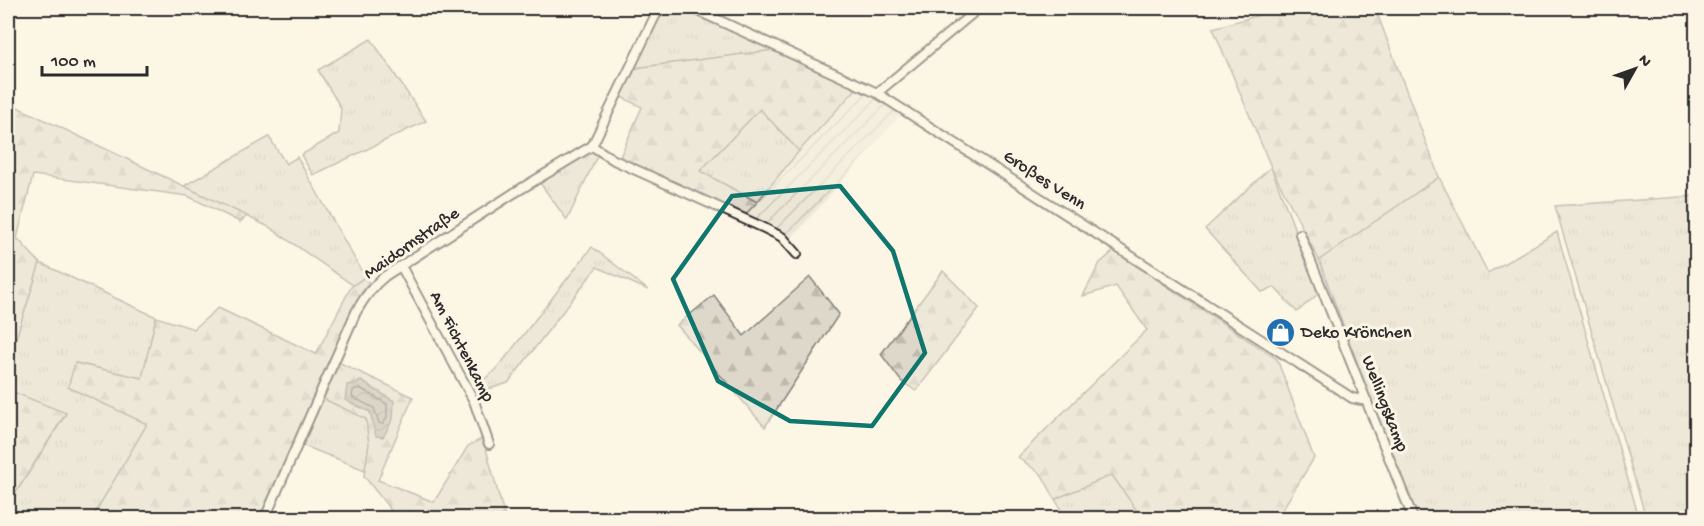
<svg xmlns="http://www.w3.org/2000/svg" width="1704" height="526" viewBox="0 0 1704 526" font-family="'Gochi Hand',sans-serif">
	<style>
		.industrial { fill: url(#industrial-furrows) }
		.grass { fill: url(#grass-tufts); stroke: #84827a; stroke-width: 1.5 }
		.forest { fill: url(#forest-firs); stroke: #84827a; stroke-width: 1.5 }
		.water { fill: url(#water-waves); stroke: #7d7b74; stroke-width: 1.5 }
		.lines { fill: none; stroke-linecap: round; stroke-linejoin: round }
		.shore { stroke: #62605c; stroke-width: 1.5 }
		.street-casing { stroke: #2b2b2b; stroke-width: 12 }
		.street { stroke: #fcf5e5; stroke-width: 8 }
		.marked { fill: none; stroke: #0f766e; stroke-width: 4.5; stroke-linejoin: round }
		.labels { text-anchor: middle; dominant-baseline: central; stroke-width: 6; stroke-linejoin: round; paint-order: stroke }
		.street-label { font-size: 18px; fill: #2b2b2b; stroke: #fcf5e5 }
		.poi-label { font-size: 18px; fill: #2b2b2b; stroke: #fcf5e5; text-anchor: start }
	</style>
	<defs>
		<pattern id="industrial-furrows" width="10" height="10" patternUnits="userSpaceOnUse" patternTransform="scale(1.5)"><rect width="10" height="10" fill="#ece6d7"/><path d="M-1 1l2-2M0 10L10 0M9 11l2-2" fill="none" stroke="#cbc5b9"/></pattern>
		<pattern id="grass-tufts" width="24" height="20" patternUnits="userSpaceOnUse" patternTransform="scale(1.5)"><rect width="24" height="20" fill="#ded8ca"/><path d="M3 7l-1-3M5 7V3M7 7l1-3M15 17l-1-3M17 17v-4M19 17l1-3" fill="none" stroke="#bfbaae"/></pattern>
		<pattern id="forest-firs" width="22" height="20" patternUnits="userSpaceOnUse" patternTransform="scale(1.5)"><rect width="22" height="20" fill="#ded8ca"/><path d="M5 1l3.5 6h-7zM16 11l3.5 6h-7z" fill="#bfbaae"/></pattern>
		<pattern id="water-waves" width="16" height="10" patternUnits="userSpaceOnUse" patternTransform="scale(1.5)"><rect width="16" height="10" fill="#b4b0a5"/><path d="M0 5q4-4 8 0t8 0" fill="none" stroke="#938f87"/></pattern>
	</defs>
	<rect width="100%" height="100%" fill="#fcf5e5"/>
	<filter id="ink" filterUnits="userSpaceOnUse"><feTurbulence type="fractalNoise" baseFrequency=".0167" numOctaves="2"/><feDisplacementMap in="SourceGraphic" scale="12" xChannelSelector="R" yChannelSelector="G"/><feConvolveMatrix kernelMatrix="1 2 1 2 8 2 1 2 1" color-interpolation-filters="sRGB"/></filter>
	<g filter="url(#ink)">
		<path class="industrial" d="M857,88L903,112L790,240L780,231L745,215L799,151Z"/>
		<path class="grass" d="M662,8H682L775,50L635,68Z
			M371,39L426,121L313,175L301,155L339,133L341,108L318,70Z
			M760,109L799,151L757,202L700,171Z
			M269,137L286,164L297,157L365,277L353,285L269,227L184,186Z
			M593,151L598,154L567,220L540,183Z
			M1271,167L1319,293L1297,312L1274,287L1262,292L1205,229Z
			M1439,177L1488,273L1557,232L1639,518H1418L1383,432L1319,260Z
			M1696,196V518H1646L1555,206Z
			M592,247L648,290L597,267L508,383L482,391L478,384L496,370Z
			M40,263L156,317L142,379L76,363L68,387L148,424L92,518H8V505L66,414L8,390V363Z
			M322,398L366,419L369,444L365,470L302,445Z
			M1112,474L1142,518H1066L1055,499Z"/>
		<path class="forest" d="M1284,8H1375L1439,177L1319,260L1271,167L1213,28Z
			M775,50L857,88L799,151L760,109L700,171L757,202L745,215L620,157L642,107L621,97L635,68Z
			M8,72L15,106L247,216L240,222L188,196L33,175L17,238L40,263L8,363Z
			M1114,251L1277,359L1314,458L1277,518H1142L1112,475L1055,499L1042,475L1018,457L1147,330L1116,286L1083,296L1100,263Z
			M943,271L979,308L916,391L901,381L881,354Z
			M365,277L369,283L360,295L260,518H92L147,424L68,387L75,363L142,378L156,317L194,329L218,308L316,354L351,287Z
			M810,277L839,314L765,427L677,325L714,295L744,336Z
			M338,362L413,397L378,480L434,502L468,446L483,438L505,518H397L364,476L369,444L366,419L322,398Z
			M8,390L66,413L8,505Z"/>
		<path class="water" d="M361,381L394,401L393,419L383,437L376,436L370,412L345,400L347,385Z"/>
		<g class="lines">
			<path class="shore" d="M360,388L387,404V417L383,424L379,423L374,408L352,397L353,390Z"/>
			<defs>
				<path id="street" d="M692,8L877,93L1352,398L1367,401
					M877,93L979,8
					M592,146L614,160L762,227L782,237L797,254
					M1300,234L1413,518
					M401,266L474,401L489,444
					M265,518L356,312C364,298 372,286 385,276L514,193L592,146L659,8"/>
			</defs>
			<use href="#street" class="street-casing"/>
			<use href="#street" class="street"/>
		</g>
	</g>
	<path d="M0 0H1704V526H0ZM840,186L893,251L925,353L872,426L790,421L718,381L673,279L732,196Z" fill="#fcf5e5" fill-opacity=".55" fill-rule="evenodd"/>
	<path class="marked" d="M840,186L893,251L925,353L872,426L790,421L718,381L673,279L732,196Z"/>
	<defs>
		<symbol id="shop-disc" viewBox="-11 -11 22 22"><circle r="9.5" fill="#1f6fb2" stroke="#fcf5e5"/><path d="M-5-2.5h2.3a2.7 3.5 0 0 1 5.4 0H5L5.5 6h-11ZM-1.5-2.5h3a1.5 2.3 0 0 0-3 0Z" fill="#fff"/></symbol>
	</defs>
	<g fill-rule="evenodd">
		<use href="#shop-disc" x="1264" y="316" width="33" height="33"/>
	</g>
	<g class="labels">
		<g class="street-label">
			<text transform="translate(1044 181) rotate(33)">Großes Venn</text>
			<text transform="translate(412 244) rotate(-35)">Maidornstraße</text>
			<text transform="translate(461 347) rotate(63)">Am Fichtenkamp</text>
			<text transform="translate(1384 404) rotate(69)">Wellingskamp</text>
		</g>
		<g class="poi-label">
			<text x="1301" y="333">Deko Krönchen</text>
		</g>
	</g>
	<rect width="1704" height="526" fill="none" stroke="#fcf5e5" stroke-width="30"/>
	<rect x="15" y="15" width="1674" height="496" fill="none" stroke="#2b2b2b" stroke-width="2" filter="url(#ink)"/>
	<g transform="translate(1635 69) rotate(50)" stroke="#fcf5e5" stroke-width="4.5" paint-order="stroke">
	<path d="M0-4.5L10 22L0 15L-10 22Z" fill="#2b2b2b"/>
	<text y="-9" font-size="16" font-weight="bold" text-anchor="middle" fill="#2b2b2b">N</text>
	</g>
	<path d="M42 66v9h105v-9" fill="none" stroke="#2b2b2b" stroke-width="3"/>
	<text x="51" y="66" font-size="18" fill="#2b2b2b" stroke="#fcf5e5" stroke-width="4.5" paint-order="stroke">100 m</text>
</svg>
